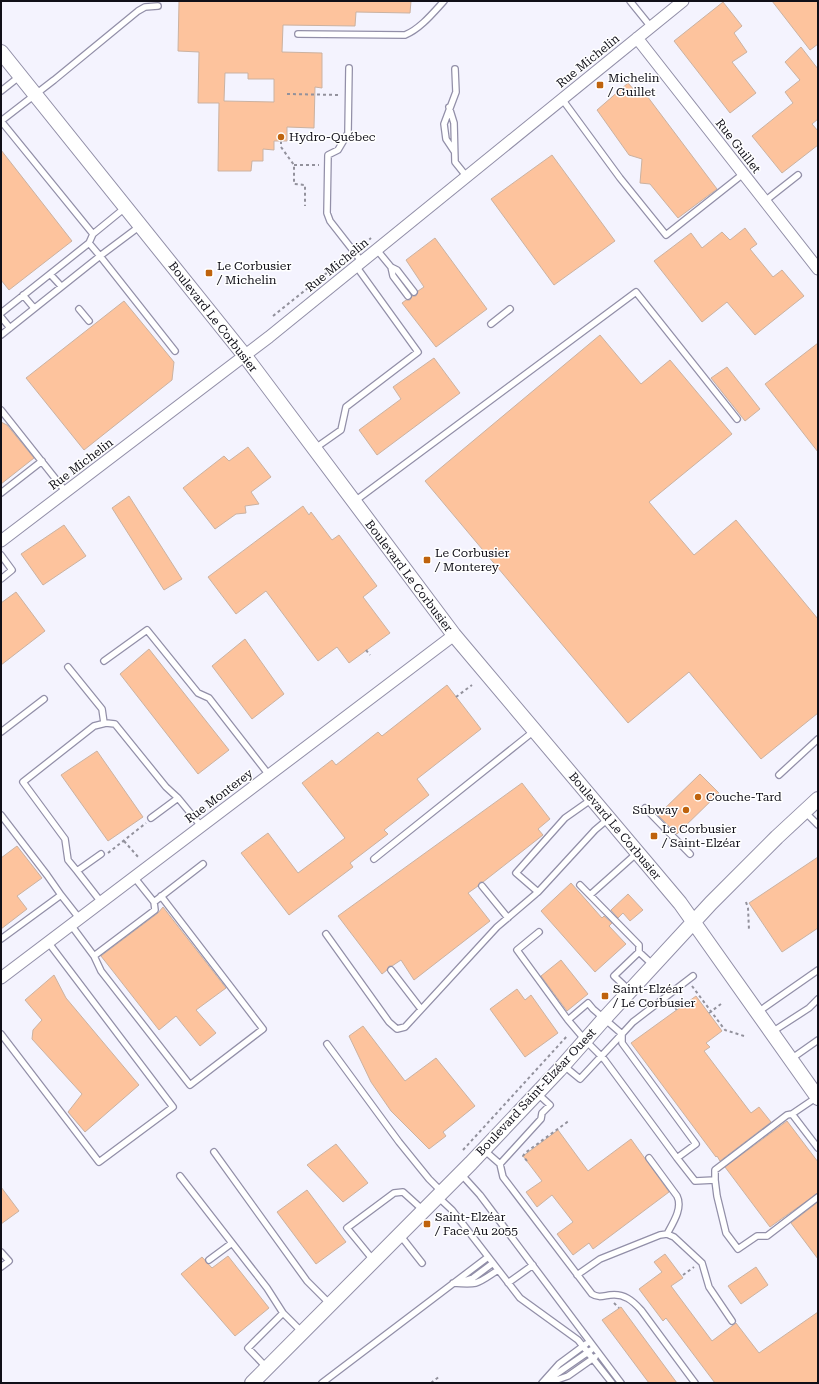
<svg xmlns="http://www.w3.org/2000/svg" width="819" height="1384" viewBox="0 0 819 1384" font-family="'Roboto Serif',serif">
	<style>
		.building { fill: #fdc39d; stroke: #cbb2a1; fill-rule: evenodd }
		.lines { fill: none; stroke-linecap: round; stroke-linejoin: round }
		.service-casing { stroke: #928fa8; stroke-width: 8 }
		.minor-casing { stroke: #928fa8; stroke-width: 13 }
		.tertiary-casing { stroke: #928fa8; stroke-width: 16 }
		.path { stroke: #92919c; stroke-width: 2; stroke-dasharray: 3 3; stroke-linecap: butt }
		.service { stroke: #fff; stroke-width: 5.5 }
		.minor { stroke: #fff; stroke-width: 11 }
		.tertiary { stroke: #fff; stroke-width: 14 }
		.poi-dot { fill: #bf630d; stroke: #fff; stroke-width: 1.5 }
		.labels { text-anchor: middle; dominant-baseline: central; stroke-width: 3; stroke-linejoin: round; paint-order: stroke }
		.street-label { font-size: 12px; fill: #100f18; stroke: #fff }
		.poi-label { font-size: 12px; fill: #100f18; stroke: #fff; text-anchor: start }
	</style>
	<rect width="100%" height="100%" fill="#f4f3fe"/>
	<path class="building" d="M179,1H411L410,13L356,12L355,26L283,25L282,52L322,53V88L315,87L314,128L287,127V141H274V150L263,149V161H252L251,171H218L219,103H198L199,52L178,51ZM225,73H248V79H274V102L224,101Z
		M772,1H818V44L810,50Z
		M723,2L742,26L734,33L747,52L732,62L756,93L730,113L674,41Z
		M801,47L818,69V119L812,124L818,131V145L782,173L752,136L793,103L785,92L800,80L785,62Z
		M628,83L635,91L641,88L717,189L678,218L650,184L640,183L642,159L629,155L597,110Z
		M1,150L72,241L9,290L1,280Z
		M552,155L615,241L554,285L491,199Z
		M745,228L757,244L750,249L773,277L782,270L804,296L755,335L727,302L702,322L654,261L691,233L702,248L722,232L730,240Z
		M435,238L487,309L436,347L402,303L406,300H410L412,296H416L418,291L424,287L406,260Z
		M124,301L174,362L172,380L84,450L26,378Z
		M600,335L641,384L670,360L732,434L649,502L694,555L736,520L818,619V713L761,759L689,672L628,723L425,481Z
		M818,343V452L765,384Z
		M434,358L460,393L377,455L359,430L401,399L393,387Z
		M727,367L760,409L745,421L711,378Z
		M1,422L7,425L34,458L1,484Z
		M248,447L271,477L251,492L259,504L245,506L246,513L236,514L215,529L183,488L224,456L229,461Z
		M129,496L182,579L164,590L112,508Z
		M303,506L309,515L311,512L332,540L339,535L377,586L363,597L390,633L349,663L337,647L318,661L266,591L236,614L208,577Z
		M64,525L86,556L43,585L21,554Z
		M16,592L45,631L1,665V603Z
		M245,639L284,694L252,719L212,666Z
		M149,649L229,750L198,774L120,674Z
		M447,685L481,729L417,779L429,795L384,830L388,834L350,863L353,867L289,915L241,853L268,833L298,873L345,838L302,783L332,760L336,765L378,732L382,736Z
		M97,751L143,817L108,841L61,775Z
		M700,774L719,793L677,834L658,815Z
		M522,783L550,819L538,829L543,835L483,882H480L478,886L468,893L490,921L414,980L401,960L392,966H389L387,970L382,974L338,916Z
		M17,846L42,878L17,896L27,909L1,929V858Z
		M818,857V928L782,952L749,903Z
		M571,883L602,918L604,916L612,923L609,926L626,944L595,972L541,911Z
		M628,894L643,910L630,921L623,913L618,918L611,910Z
		M163,907L226,988L196,1010L216,1033L200,1046L176,1016L159,1030L101,956L158,913Z
		M561,960L588,994L567,1011L541,976Z
		M54,975L66,998L139,1085L85,1132L68,1112L82,1094L32,1039L33,1030L42,1020L25,1000Z
		M517,989L525,1000L531,995L558,1033L525,1057L490,1009Z
		M696,996L722,1031L706,1043L710,1047L704,1051L751,1113L759,1107L771,1122L720,1161L717,1156L716,1157L631,1043Z
		M363,1026L405,1081L436,1058L475,1106L443,1132L446,1136L429,1149L391,1111L371,1082L349,1036Z
		M787,1121L818,1162V1193L770,1227L725,1167Z
		M558,1130L588,1171L631,1139L669,1192L593,1249L589,1243L573,1255L557,1234L573,1222L552,1195L537,1207L526,1192L542,1181L523,1156Z
		M336,1144L368,1183L343,1202L307,1165Z
		M1,1187L19,1211L1,1224Z
		M307,1190L346,1242L316,1264L277,1212Z
		M818,1202V1259L791,1223Z
		M665,1254L683,1278L671,1286L712,1341L736,1323L759,1353L818,1312V1383H715L666,1318L663,1321L639,1289L662,1272L654,1262Z
		M228,1256L269,1308L235,1336L181,1274L202,1257L212,1268Z
		M756,1267L768,1285L741,1304L728,1286Z
		M621,1307L677,1383H649L602,1320Z"/>
	<g class="lines">
		<defs>
			<path id="service" d="M630,1L651,27
				M298,34L405,35C420,29 433,13 444,1
				M349,68L348,133L338,150L328,155L327,213L330,221L362,262
				M1,91L20,76
				M562,99L620,178L666,235L743,174
				M449,107L454,123L455,162L467,177
				M1,121L54,80L138,11L145,7L158,6
				M1,121L93,234L126,207
				M454,151L446,139L444,124L456,92L455,69
				M765,201L798,175
				M93,234L89,243L100,256L140,226
				M377,250L391,267L397,270L414,292
				M391,267L393,276L408,296
				M50,274L61,286
				M23,295L34,308
				M79,309L89,321
				M1,313L89,243
				M1,317L10,328
				M491,324L510,309
				M1,335L100,256L175,351
				M1,410L66,492
				M314,449L341,430L346,407L418,352L356,266
				M1,493L42,461
				M355,501L636,292L737,419
				M1,555L12,570L1,579
				M104,661L147,630L198,693L209,698L269,775
				M68,667L102,709L104,723
				M1,732L44,699
				M779,775L818,739
				M592,799L565,818L516,873L538,892L595,830L608,819
				M645,808L690,854
				M805,812L818,825
				M1,815L47,875L61,895
				M151,818L178,798L201,826
				M101,854L77,871L101,902
				M374,859L534,731
				M77,871L68,860L65,839L23,782L94,726L106,723L115,724L166,787L178,798
				M580,885L639,945V952
				M482,886L508,918
				M590,895L637,853
				M154,902L203,864
				M71,925L94,956L155,910L154,902L134,877
				M539,932L517,950L568,1020
				M326,934L389,1022L397,1029L405,1027L497,927L538,892
				M1,939L61,895L79,918
				M94,956L101,971L190,1085L263,1029L161,896
				M391,970L421,1009
				M629,990L614,976L639,952L653,965
				M758,1012L818,970
				M772,1032L809,1008L818,999
				M1,1034L99,1162L173,1107L48,942
				M622,1034V1043L696,1144L677,1158L604,1059L585,1040L568,1020L588,1003L593,1009L622,1034L633,1022L693,976
				M327,1044L399,1142L429,1179L442,1192
				M791,1059L818,1040
				M563,1065L580,1079L622,1034
				M817,1097L792,1114L818,1148
				M484,1150L500,1164L541,1119L542,1113L550,1105L538,1094
				M214,1152L307,1281L330,1304
				M649,1158L677,1196C683,1208 673,1223 667,1234
				M677,1158L695,1181L715,1180L717,1196L726,1233L738,1249L757,1236H767L818,1197
				M500,1164L503,1177L592,1294C598,1298 603,1296 610,1295C624,1293 633,1301 641,1310L695,1383
				M461,1174L480,1195L621,1383
				M180,1176L232,1243
				M715,1180V1170L787,1115L792,1114
				M438,1197L452,1210L520,1298L578,1340L612,1383
				M400,1235L422,1263
				M1,1252L9,1261L1,1267
				M209,1260L232,1243L267,1288L283,1313
				M374,1261L347,1228L394,1193L403,1192L424,1211
				M577,1275L600,1259L660,1235L667,1234L674,1237L702,1263L709,1287L732,1321
				M461,1282L473,1278L493,1263
				M453,1283C479,1285 477,1284 498,1270
				M508,1283L533,1265
				M266,1367L248,1348L283,1313L302,1332
				M545,1382L591,1350
				M322,1383L488,1257
				M542,1383L559,1364L586,1344
				M548,1383L568,1376L595,1357"/>
			<path id="minor" d="M637,38L818,269
				M1,541L269,337L683,1
				M1,978L454,635"/>
			<path id="tertiary" d="M1,52L245,356L454,635L680,903L818,1098
				M252,1383L471,1163L559,1070L604,1019L711,903L777,837L818,799"/>
		</defs>
		<use href="#service" class="service-casing"/>
		<use href="#minor" class="minor-casing"/>
		<use href="#tertiary" class="tertiary-casing"/>
		<path class="path" d="M287,94L341,95
			M281,141V147L294,165V184L305,185V206
			M294,165H319
			M360,247L371,238
			M273,316L348,256
			M366,650L370,655
			M456,697L472,685
			M124,841L139,858
			M108,853L146,823
			M746,902L748,908L749,930
			M692,986L725,1030L744,1036
			M674,1002L673,1005L677,1010
			M709,1013L721,1004
			M463,1150L568,1035
			M527,1161L523,1156L525,1153L570,1120
			M683,1275L694,1267
			M614,1303L619,1308
			M431,1383L440,1376"/>
		<use href="#service" class="service"/>
		<use href="#minor" class="minor"/>
		<use href="#tertiary" class="tertiary"/>
	</g>
	<g class="poi-dot">
		<rect x="596" y="81" width="8" height="8" rx="2"/>
		<circle cx="281" cy="137" r="4"/>
		<rect x="205" y="269" width="8" height="8" rx="2"/>
		<rect x="423" y="556" width="8" height="8" rx="2"/>
		<circle cx="698" cy="797" r="4"/>
		<circle cx="686" cy="810" r="4"/>
		<rect x="650" y="832" width="8" height="8" rx="2"/>
		<rect x="601" y="992" width="8" height="8" rx="2"/>
		<rect x="423" y="1220" width="8" height="8" rx="2"/>
	</g>
	<g class="labels">
		<g class="street-label">
			<text transform="translate(588 61) rotate(-39)">Rue Michelin</text>
			<text transform="translate(738 146) rotate(52)">Rue Guillet</text>
			<text transform="translate(337 265) rotate(-39)">Rue Michelin</text>
			<text transform="translate(213 317) rotate(52)">Boulevard Le Corbusier</text>
			<text transform="translate(81 464) rotate(-37)">Rue Michelin</text>
			<text transform="translate(409 576) rotate(53)">Boulevard Le Corbusier</text>
			<text transform="translate(219 796) rotate(-37)">Rue Monterey</text>
			<text transform="translate(615 826) rotate(50)">Boulevard Le Corbusier</text>
			<text transform="translate(536 1092) rotate(-47)">Boulevard Saint-Elzéar Ouest</text>
		</g>
		<g class="poi-label">
			<text x="608" y="78">Michelin<tspan x="608" dy="14">/ Guillet</tspan></text>
			<text x="289" y="137">Hydro-Québec</text>
			<text x="217" y="266">Le Corbusier<tspan x="217" dy="14">/ Michelin</tspan></text>
			<text x="435" y="553">Le Corbusier<tspan x="435" dy="14">/ Monterey</tspan></text>
			<text x="706" y="797">Couche-Tard</text>
			<text x="678" y="810" text-anchor="end">Subway</text>
			<text x="662" y="829">Le Corbusier<tspan x="662" dy="14">/ Saint-Elzéar</tspan></text>
			<text x="613" y="989">Saint-Elzéar<tspan x="613" dy="14">/ Le Corbusier</tspan></text>
			<text x="435" y="1217">Saint-Elzéar<tspan x="435" dy="14">/ Face Au 2055</tspan></text>
		</g>
	</g>
	<rect width="819" height="1384" fill="none" stroke="#100f18" stroke-width="4"/>
</svg>
